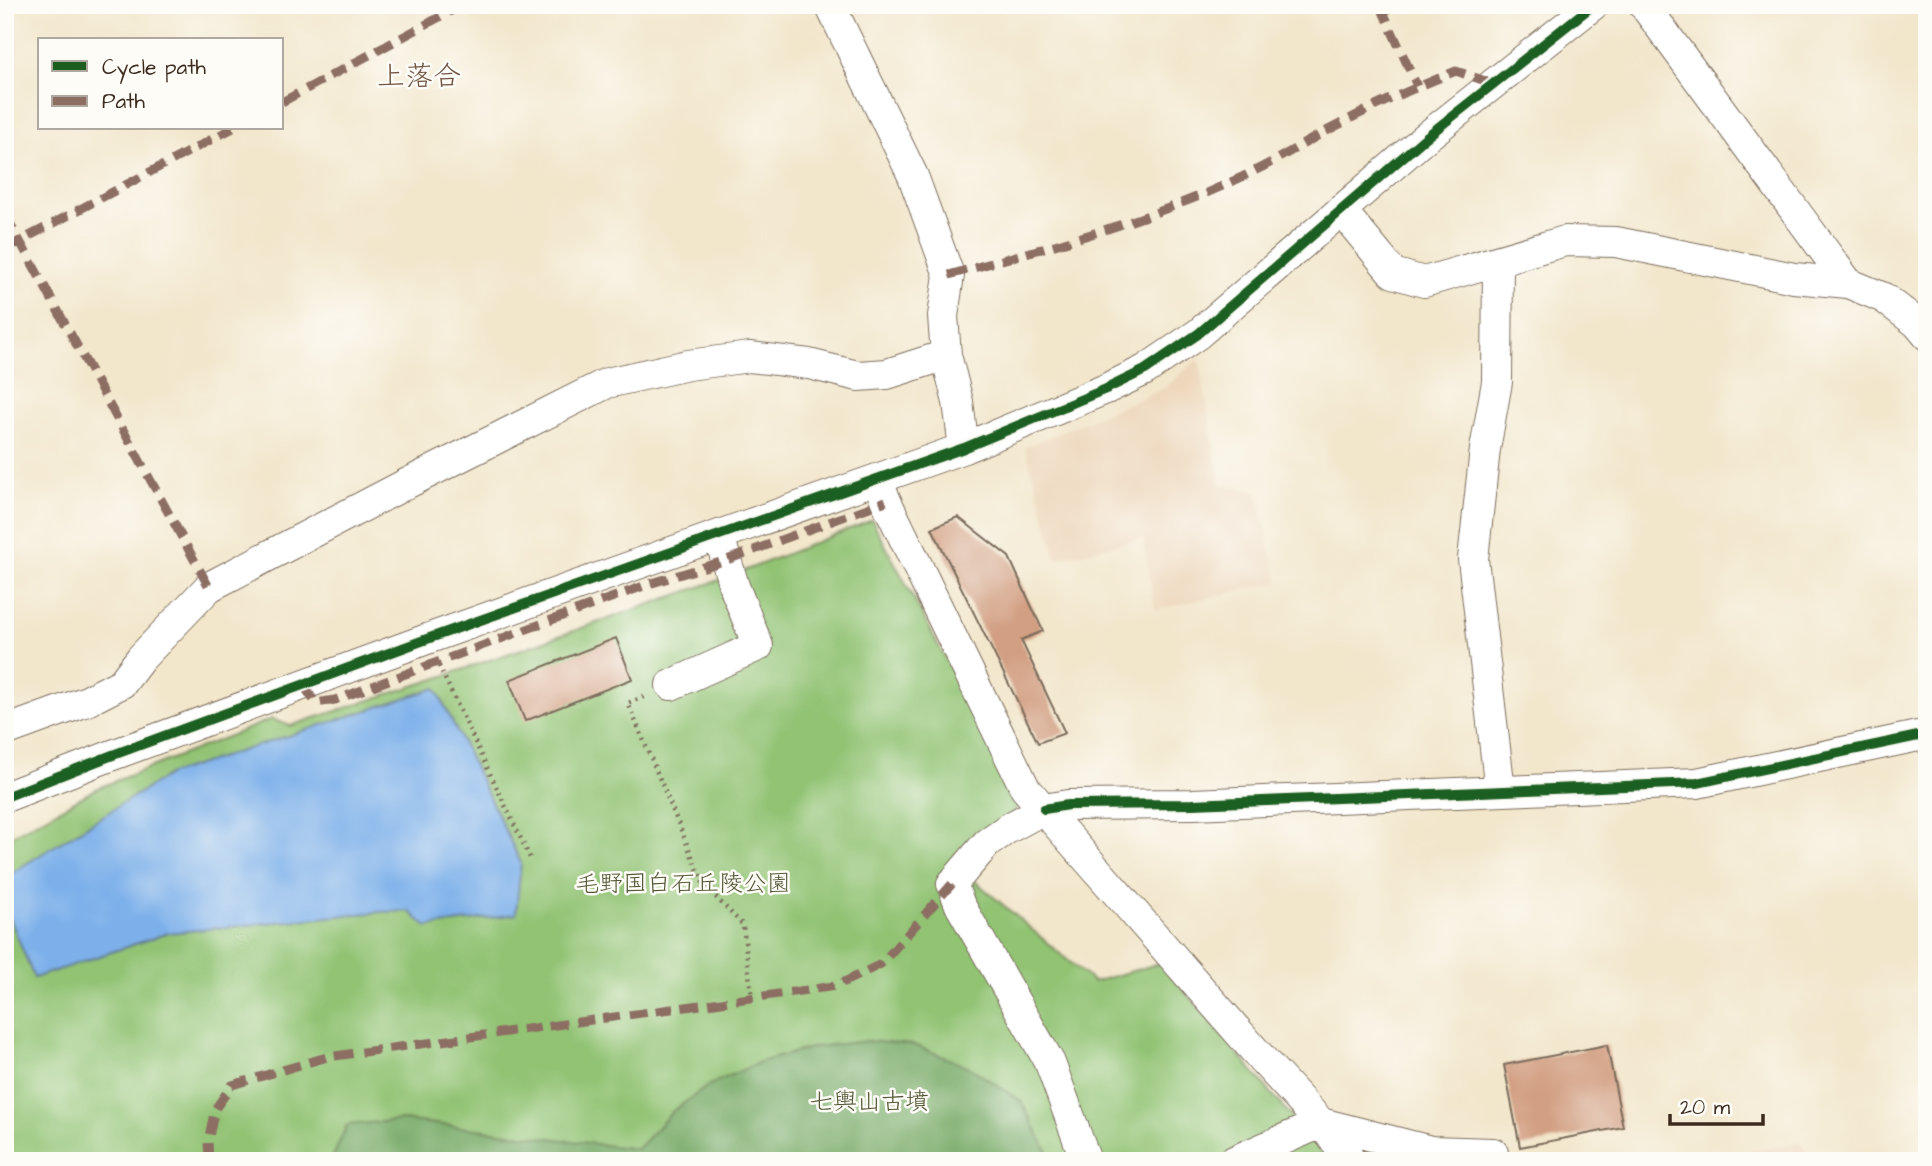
<svg xmlns="http://www.w3.org/2000/svg" width="1932" height="1166" viewBox="0 0 1932 1166" font-family="'Architects Daughter','Klee One',sans-serif">
	<style>
		.built { fill: #edd7bb }
		.green { fill: #91c373; stroke: #667648; stroke-width: 2 }
		.forest { fill: #74a965; stroke: #586a42; stroke-width: 2 }
		.water { fill: #7db0ea; stroke: #5c6d84; stroke-width: 2 }
		.building { fill: #d29f82 }
		.lines { fill: none; stroke-linecap: round; stroke-linejoin: round }
		.minor-casing { stroke: #7b6c5b; stroke-width: 32 }
		.path { stroke: #7b6c5b; stroke-width: 4.5; stroke-dasharray: 2 5; stroke-linecap: butt }
		.minor { stroke: #fff; stroke-width: 30 }
		.quiet { stroke: #8d6e63; stroke-width: 9; stroke-dasharray: 18 9; stroke-linecap: butt }
		.cycleway-casing { stroke: #fdfcf7; stroke-width: 15 }
		.cycleway { stroke: #1b5e20; stroke-width: 10 }
		.labels { text-anchor: middle; dominant-baseline: central; stroke-width: 5; stroke-linejoin: round; paint-order: stroke }
		.park-label { font-size: 24px; fill: #555838; stroke: #fdfcf7 }
		.quarter-label { font-size: 28px; fill: #705341; stroke: #fdfcf7 }
	</style>
	<rect width="100%" height="100%" fill="#fdfcf7"/>
	<filter id="ink" filterUnits="userSpaceOnUse"><feTurbulence type="fractalNoise" baseFrequency=".0143" numOctaves="2"/><feDisplacementMap in="SourceGraphic" scale="14" xChannelSelector="R" yChannelSelector="G"/><feConvolveMatrix kernelMatrix="1 2 1 2 8 2 1 2 1" color-interpolation-filters="sRGB"/></filter>
	<filter id="wash" filterUnits="userSpaceOnUse"><feTurbulence type="fractalNoise" baseFrequency=".00686" numOctaves="4" result="noise"/><feDisplacementMap in="SourceGraphic" scale="28" xChannelSelector="R" yChannelSelector="G"/><feGaussianBlur stdDeviation="1.57" result="paint"/><feColorMatrix in="noise" values="0 0 0 0 0 0 0 0 0 0 0 0 0 0 0 0 0 1.4 0 .05"/><feComposite in="paint" operator="in"/></filter>
	<g filter="url(#wash)">
		<rect width="100%" height="100%" fill="#f2e6cb"/>
		<path class="built" d="M1199,358L1220,484L1257,492L1278,582L1155,610L1143,538L1057,559L1025,447L1165,388Z
			M1801,1142L1811,1161H1701Z"/>
		<path class="green" d="M872,520L1022,803L960,868L1093,982L1161,963L1329,1161H5V839L98,788L272,719L290,726L444,676L731,576Z"/>
		<path class="forest" d="M867,1041L914,1045L969,1067L1021,1101L1048,1152L1051,1161H331L347,1125L403,1120L637,1149L673,1111L709,1085L760,1062L814,1047Z"/>
		<path class="water" d="M436,688L521,863L516,914L427,927L409,911L380,912L168,933L34,978L5,906V877L170,774Z"/>
		<g id="blocks">
			<path class="building" d="M958,517L1009,557L1043,631L1021,640L1065,733L1038,743L932,528Z
				M616,638L632,679L525,721L509,680Z
				M1607,1045L1623,1127L1520,1147L1504,1065Z"/>
		</g>
	</g>
	<g filter="url(#ink)">
		<use href="#blocks" fill-opacity="0" stroke="#7b6c5b" stroke-width="2"/>
		<g class="lines">
			<defs>
				<path id="minor" d="M830,5L913,176L949,275L943,316L946,355L958,402L964,448
					M1644,5L1848,283
					M1341,210L1393,273L1424,282L1565,241L1616,242L1794,278L1848,283L1884,298L1917,323L1927,335
					M1498,261L1497,382L1485,449L1473,559L1500,791
					M877,479L886,501L1025,788L1263,1060L1321,1123L1351,1161
					M671,685L758,646L734,586L719,536
					M5,731L87,701L122,683L141,658L209,587L406,484L607,383L688,365L750,357L809,364L858,376L887,374L946,355
					M5,797L110,756L427,639L964,448L1106,389L1145,370L1198,334L1425,138L1593,5
					M1086,1161L1050,1063L960,905L952,884L987,843L1007,829L1044,809L1068,805L1193,804L1697,783L1918,736L1927,738
					M1234,1161L1321,1123L1431,1151L1493,1153"/>
			</defs>
			<use href="#minor" class="minor-casing"/>
			<path class="path" d="M439,666L532,862
				M644,697L628,703L704,885L743,925L752,998"/>
			<use href="#minor" class="minor"/>
			<path class="quiet" d="M1380,5L1417,86
				M282,102L462,5
				M5,214L209,587
				M5,249L233,128
				M949,275C1050,246 1151,221 1246,175C1278,160 1308,140 1340,124C1377,104 1417,87 1456,71L1494,84
				M303,685L316,703L335,700L649,584L727,560L886,501
				M209,1161L208,1141L215,1109L232,1085L327,1057L836,986L881,964L952,884"/>
			<defs>
				<path id="cycleway" d="M5,797L110,756L427,639L964,448L1106,389L1145,370L1198,334L1425,138L1593,5
					M1044,809L1068,805L1193,804L1697,783L1918,736L1927,738"/>
			</defs>
			<use href="#cycleway" class="cycleway-casing"/>
			<use href="#cycleway" class="cycleway"/>
		</g>
	</g>
	<g class="labels">
		<g class="park-label">
			<text x="683" y="884">毛野国白石丘陵公園</text>
			<text x="869" y="1102">七輿山古墳</text>
		</g>
		<g class="quarter-label">
			<text x="419" y="76">上落合</text>
		</g>
	</g>
	<rect width="1932" height="1166" fill="none" stroke="#fdfcf7" stroke-width="28"/>
	<rect x="38" y="38" width="245" height="91" fill="#fdfcf7" stroke="#afa8a0" stroke-width="2"/>
	<rect x="52" y="61" width="35" height="10" fill="#1b5e20" stroke="#afa8a0" stroke-width="2"/>
	<text x="102" y="74" font-size="21" fill="#3b2a1e">Cycle path</text>
	<rect x="52" y="96" width="35" height="10" fill="#8d6e63" stroke="#afa8a0" stroke-width="2"/>
	<text x="102" y="108" font-size="21" fill="#3b2a1e">Path</text>
	<path d="M1670 1114v10h93v-10" fill="none" stroke="#3b2a1e" stroke-width="3.5"/>
	<text x="1680" y="1114" font-size="21" fill="#3b2a1e" stroke="#fdfcf7" stroke-width="5" paint-order="stroke">20 m</text>
</svg>
